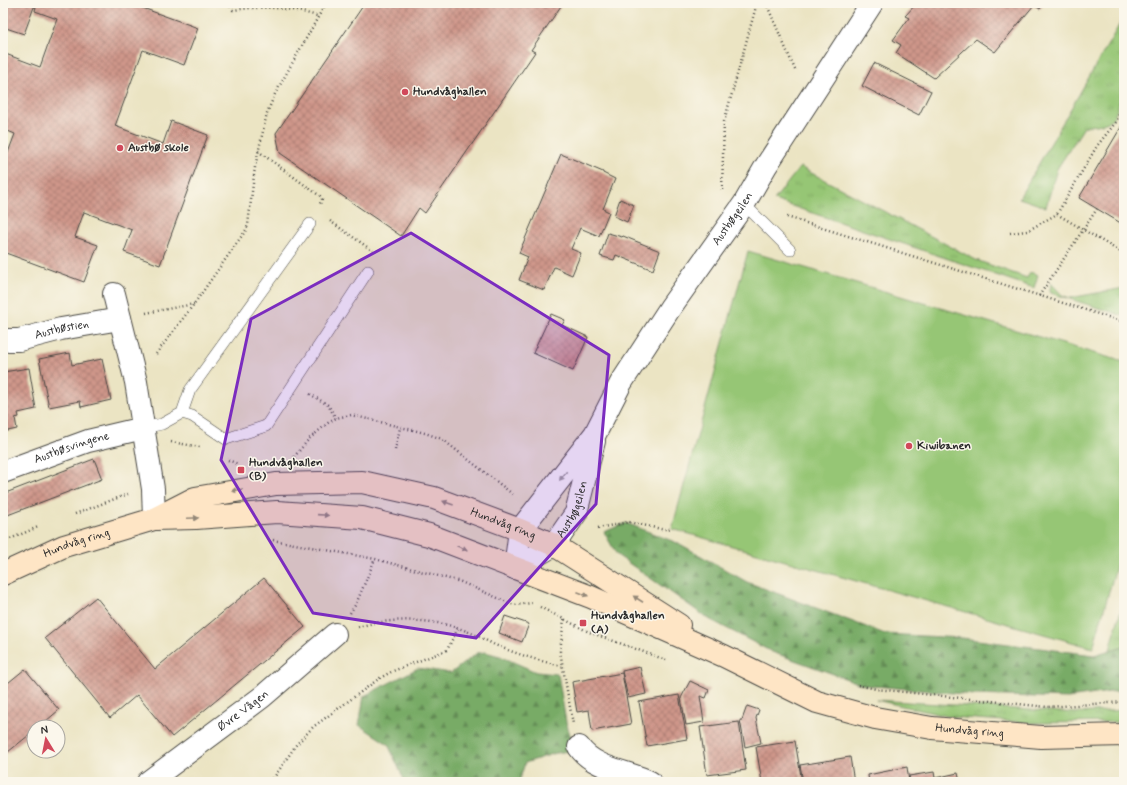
<svg xmlns="http://www.w3.org/2000/svg" width="1127" height="785" viewBox="0 0 1127 785" font-family="Mynerve,sans-serif">
	<style>
		.grass { fill: url(#grass-tufts); stroke: #607850 }
		.forest { fill: url(#forest-firs); stroke: #526b48 }
		.pitch { fill: #96c675; stroke: #607850 }
		.building { fill: url(#building-cross-hatch) }
		.lines { fill: none; stroke-linecap: round; stroke-linejoin: round }
		.lane-casing { stroke: #484742; stroke-width: 12 }
		.street-casing { stroke: #484742; stroke-width: 24 }
		.secondary-casing { stroke: #484742; stroke-width: 24 }
		.path { stroke: #484742; stroke-width: 2.5; stroke-dasharray: 1 3; stroke-linecap: butt }
		.lane { stroke: #fff; stroke-width: 11 }
		.street { stroke: #fff; stroke-width: 22 }
		.secondary { stroke: #fee5c5; stroke-width: 22 }
		.oneway { fill: #a0a0a0 }
		.oneway2 { fill: #948878 }
		.marked { fill: #7b2cbf; fill-opacity: 0.2; stroke: #7b2cbf; stroke-width: 3; stroke-linejoin: round }
		.poi-dot { fill: #d1495b; stroke: #fbf7ec; stroke-width: 1.5 }
		.labels { text-anchor: middle; dominant-baseline: central; stroke-width: 3; stroke-linejoin: round; paint-order: stroke }
		.poi-label { font-size: 12px; font-weight: bold; fill: #2b2b2b; stroke: #fbf7ec; text-anchor: start }
		.street-label { font-size: 12px; fill: #2b2b2b; stroke: #fbf7ec }
	</style>
	<defs>
		<pattern id="grass-tufts" width="24" height="20" patternUnits="userSpaceOnUse"><rect width="24" height="20" fill="#96c675"/><path d="M3 7l-1-3M5 7V3M7 7l1-3M15 17l-1-3M17 17v-4M19 17l1-3" fill="none" stroke="#81aa65"/></pattern>
		<pattern id="forest-firs" width="22" height="20" patternUnits="userSpaceOnUse"><rect width="22" height="20" fill="#78ab66"/><path d="M5 1l3.5 6h-7zM16 11l3.5 6h-7z" fill="#638b54"/></pattern>
		<pattern id="building-cross-hatch" width="8" height="8" patternUnits="userSpaceOnUse"><rect width="8" height="8" fill="#cf968a"/><path d="M0 0l8 8M0 8l8-8" fill="none" stroke="#a87b71"/></pattern>
	</defs>
	<rect width="100%" height="100%" fill="#fbf7ec"/>
	<filter id="ink" filterUnits="userSpaceOnUse"><feTurbulence type="fractalNoise" baseFrequency=".025" numOctaves="2"/><feDisplacementMap in="SourceGraphic" scale="8" xChannelSelector="R" yChannelSelector="G"/><feConvolveMatrix kernelMatrix="1 2 1 2 8 2 1 2 1" color-interpolation-filters="sRGB"/></filter>
	<filter id="wash" filterUnits="userSpaceOnUse"><feTurbulence type="fractalNoise" baseFrequency=".012" numOctaves="4" result="noise"/><feDisplacementMap in="SourceGraphic" scale="16" xChannelSelector="R" yChannelSelector="G"/><feGaussianBlur stdDeviation="0.9" result="paint"/><feColorMatrix in="noise" values="0 0 0 0 0 0 0 0 0 0 0 0 0 0 0 0 0 1.4 0 .05"/><feComposite in="paint" operator="in"/></filter>
	<g filter="url(#wash)">
		<rect width="100%" height="100%" fill="#ebe4c3"/>
		<path class="grass" d="M1124,11C1124,34 1127,106 1111,120C1106,125 1092,125 1084,127L1057,169L1046,207L1019,198L1121,22Z
			M800,167L976,260L1027,278L1030,272L1038,275L1034,288L774,200Z
			M1051,283L1062,295L1070,298L1124,288V316L1051,293L1050,290Z
			M1124,598V646L1110,650Z
			M876,700L1078,713L1124,710V722L1031,723L951,717Z"/>
		<path class="forest" d="M626,523L680,544L747,582L885,634L962,638L1094,655L1124,646V690L1068,698L974,695L864,685L772,652L709,619L617,555L604,532Z
			M485,652L500,656L536,672L558,674L566,722L575,750L556,753L525,763L519,782H405L388,744L359,725L364,696L418,668L451,673L477,653Z"/>
		<path class="pitch" d="M748,251L1124,362V539L1093,648L672,529Z"/>
		<g id="blocks">
			<path class="building" d="M3,3H129L198,28L184,65L143,50L115,126L163,144L171,121L208,135L160,265L124,252L132,230L84,212L75,237L98,245L84,282L3,252V166L15,134L3,129V53L40,67L57,19L35,11L36,7H34L24,34L3,27Z
				M365,3H563L531,50L535,52L425,213L419,208L401,236L280,153L276,133Z
				M917,3H1044L1040,9L1034,5L995,52L976,39L934,78L896,53L901,45L893,40L909,18L905,16Z
				M874,63L931,91L919,115L862,86Z
				M1124,122V225L1079,198Z
				M561,154L603,172V173L615,179L603,209L609,212L599,236L580,228L571,249L581,253L572,275L554,267L544,290L519,280L528,257L519,253Z
				M620,199L634,205L627,222L614,216Z
				M608,233L622,237L623,236L660,251L653,270L616,255L614,260L600,256Z
				M551,314L565,320L562,325L588,337L573,371L533,353Z
				M70,353L72,365L102,359L111,400L81,407L80,401L49,407L39,359Z
				M29,368L36,409L18,413L19,417L15,418L17,429L3,432V372Z
				M94,459L102,479L5,516L3,510V494Z
				M264,578L305,627L172,737L137,695L110,718L45,638L96,597L155,669Z
				M505,616L529,624L522,642L499,633Z
				M640,667L646,694L628,698L622,671Z
				M25,669L59,710L39,727H34V731L3,756V687Z
				M622,673L631,724L592,731L589,710L577,712L572,682Z
				M690,681L709,690L706,698L700,696L704,722L686,725L681,698Z
				M679,695L687,739L647,746L639,702Z
				M747,706L759,710L756,718L761,743L745,747L740,720H742Z
				M739,722L746,770L707,775L700,727Z
				M795,741L802,782H762L756,747Z
				M850,757L854,782H803L800,765Z
				M907,767L909,782H869L868,775Z
				M934,772L935,778L958,773L960,782H910L909,776Z"/>
		</g>
	</g>
	<g filter="url(#ink)">
		<use href="#blocks" fill-opacity="0" stroke="#484742" stroke-width="1"/>
		<g class="lines">
			<defs>
				<path id="lane" d="M744,204L790,250
					M182,413L190,390L310,224
					M143,428L162,424L182,413L192,416L226,439L266,426L368,271"/>
				<g id="street">
					<path d="M114,294L136,382L153,489L154,519"/>
					<path id="s1" d="M3,340H19L61,329L120,319"/>
					<path id="s2" d="M3,472L88,441L143,428"/>
					<path id="s3" d="M515,568L520,530L595,434L621,383L670,308L744,204L766,166L872,3"/>
					<path id="s4" d="M515,568L554,545L576,513L594,441"/>
					<path d="M579,747C594,769 628,771 650,782"/>
					<path id="s5" d="M148,782L262,697L335,634"/>
				</g>
				<g id="secondary">
					<path id="s6" d="M154,519L196,518L277,512L362,518L429,535L591,597L724,656L817,702L875,718L932,728L1041,737L1124,735"/>
					<path id="s7" d="M3,574L64,546L154,519L195,498L276,484L362,482L434,498L520,530L554,545L679,625"/>
				</g>
			</defs>
			<use href="#lane" class="lane-casing"/>
			<use href="#street" class="street-casing"/>
			<use href="#secondary" class="secondary-casing"/>
			<path class="path" d="M228,3L233,10C263,6 288,7 317,16
				M766,3L796,72
				M258,151L320,196L322,199L319,206
				M722,190L724,122L757,3
				M1057,214L1124,254
				M787,217L1124,322
				M330,221L373,251
				M1010,233L1027,231L1057,214L1097,146L1116,122L1124,102
				M1039,296L1097,209
				M146,313L194,304
				M156,354L194,304L246,230L248,225L255,167L267,113L275,94L326,3
				M310,394L328,405L336,418
				M171,442L200,447
				M395,450L400,428
				M294,457L309,439L328,423L336,418L351,415L425,433L442,439L515,496
				M228,460L238,464
				M75,514L128,494
				M598,528L629,522L661,529H672
				M273,540L375,559L461,582L514,605L532,603
				M3,542L38,527
				M540,607L589,632L666,660
				M350,613L356,604L375,559
				M564,619L560,651L573,724
				M358,627C388,618 428,618 458,628C471,632 483,639 495,645C517,654 539,661 562,666
				M858,685L876,689L1047,707L1124,702
				M271,782L296,745L313,727L380,678L393,671L447,650L458,628"/>
			<use href="#lane" class="lane"/>
			<use href="#street" class="street"/>
			<use href="#secondary" class="secondary"/>
		</g>
		<defs><path id="oneway-solid" d="M-6-.8H1V-3.2L6.5 0L1 3.2V.8H-6Z"/></defs>
		<use class="oneway" href="#oneway-solid" transform="translate(563 476) rotate(128)"/>
		<g class="oneway2">
			<use href="#oneway-solid" transform="translate(237 490) rotate(170)"/>
			<use href="#oneway-solid" transform="translate(448 503) rotate(-160)"/>
			<use href="#oneway-solid" transform="translate(323 515) rotate(4)"/>
			<use href="#oneway-solid" transform="translate(193 518) rotate(-2)"/>
			<use href="#oneway-solid" transform="translate(462 548) rotate(21)"/>
			<use href="#oneway-solid" transform="translate(583 594) rotate(21)"/>
			<use href="#oneway-solid" transform="translate(638 599) rotate(-147)"/>
		</g>
	</g>
	<path class="marked" d="M411,233L609,355L596,504L476,638L313,613L221,460L251,319Z"/>
	<g class="poi-dot">
		<circle cx="405" cy="92" r="4"/>
		<circle cx="120" cy="148" r="4"/>
		<circle cx="909" cy="446" r="4"/>
		<rect x="237" y="466" width="8" height="8" rx="2"/>
		<rect x="579" y="619" width="8" height="8" rx="2"/>
	</g>
	<g class="labels">
		<g class="poi-label">
			<text x="413" y="92">Hundvåghallen</text>
			<text x="128" y="148">Austbø skole</text>
			<text x="917" y="446">Kiwibanen</text>
			<text x="249" y="463">Hundvåghallen<tspan x="249" dy="14">(B)</tspan></text>
			<text x="591" y="616">Hundvåghallen<tspan x="591" dy="14">(A)</tspan></text>
		</g>
		<g class="street-label">
			<text stroke="none"><textPath href="#s3" startOffset="416">Austbøgeilen</textPath></text>
			<text stroke="none"><textPath href="#s1" startOffset="60">Austbøstien</textPath></text>
			<text stroke="none"><textPath href="#s2" startOffset="73">Austbøsvingene</textPath></text>
			<text stroke="none"><textPath href="#s4" startOffset="86">Austbøgeilen</textPath></text>
			<text stroke="none"><textPath href="#s7" startOffset="523">Hundvåg ring</textPath></text>
			<text stroke="none"><textPath href="#s7" startOffset="80">Hundvåg ring</textPath></text>
			<text stroke="none"><textPath href="#s5" startOffset="119">Øvre Vågen</textPath></text>
			<text stroke="none"><textPath href="#s6" startOffset="856">Hundvåg ring</textPath></text>
		</g>
	</g>
	<rect width="1127" height="785" fill="none" stroke="#fbf7ec" stroke-width="16"/>
	<g transform="translate(46 739) rotate(350)"><circle r="19" fill="#fbf7ec" stroke="#a8a59f"/>
	<path d="M0-3L7 15L0 10L-7 15Z" fill="#d1495b"/>
	<text y="-6" font-size="11" font-weight="bold" text-anchor="middle" fill="#2b2b2b">N</text>
	</g>
</svg>
